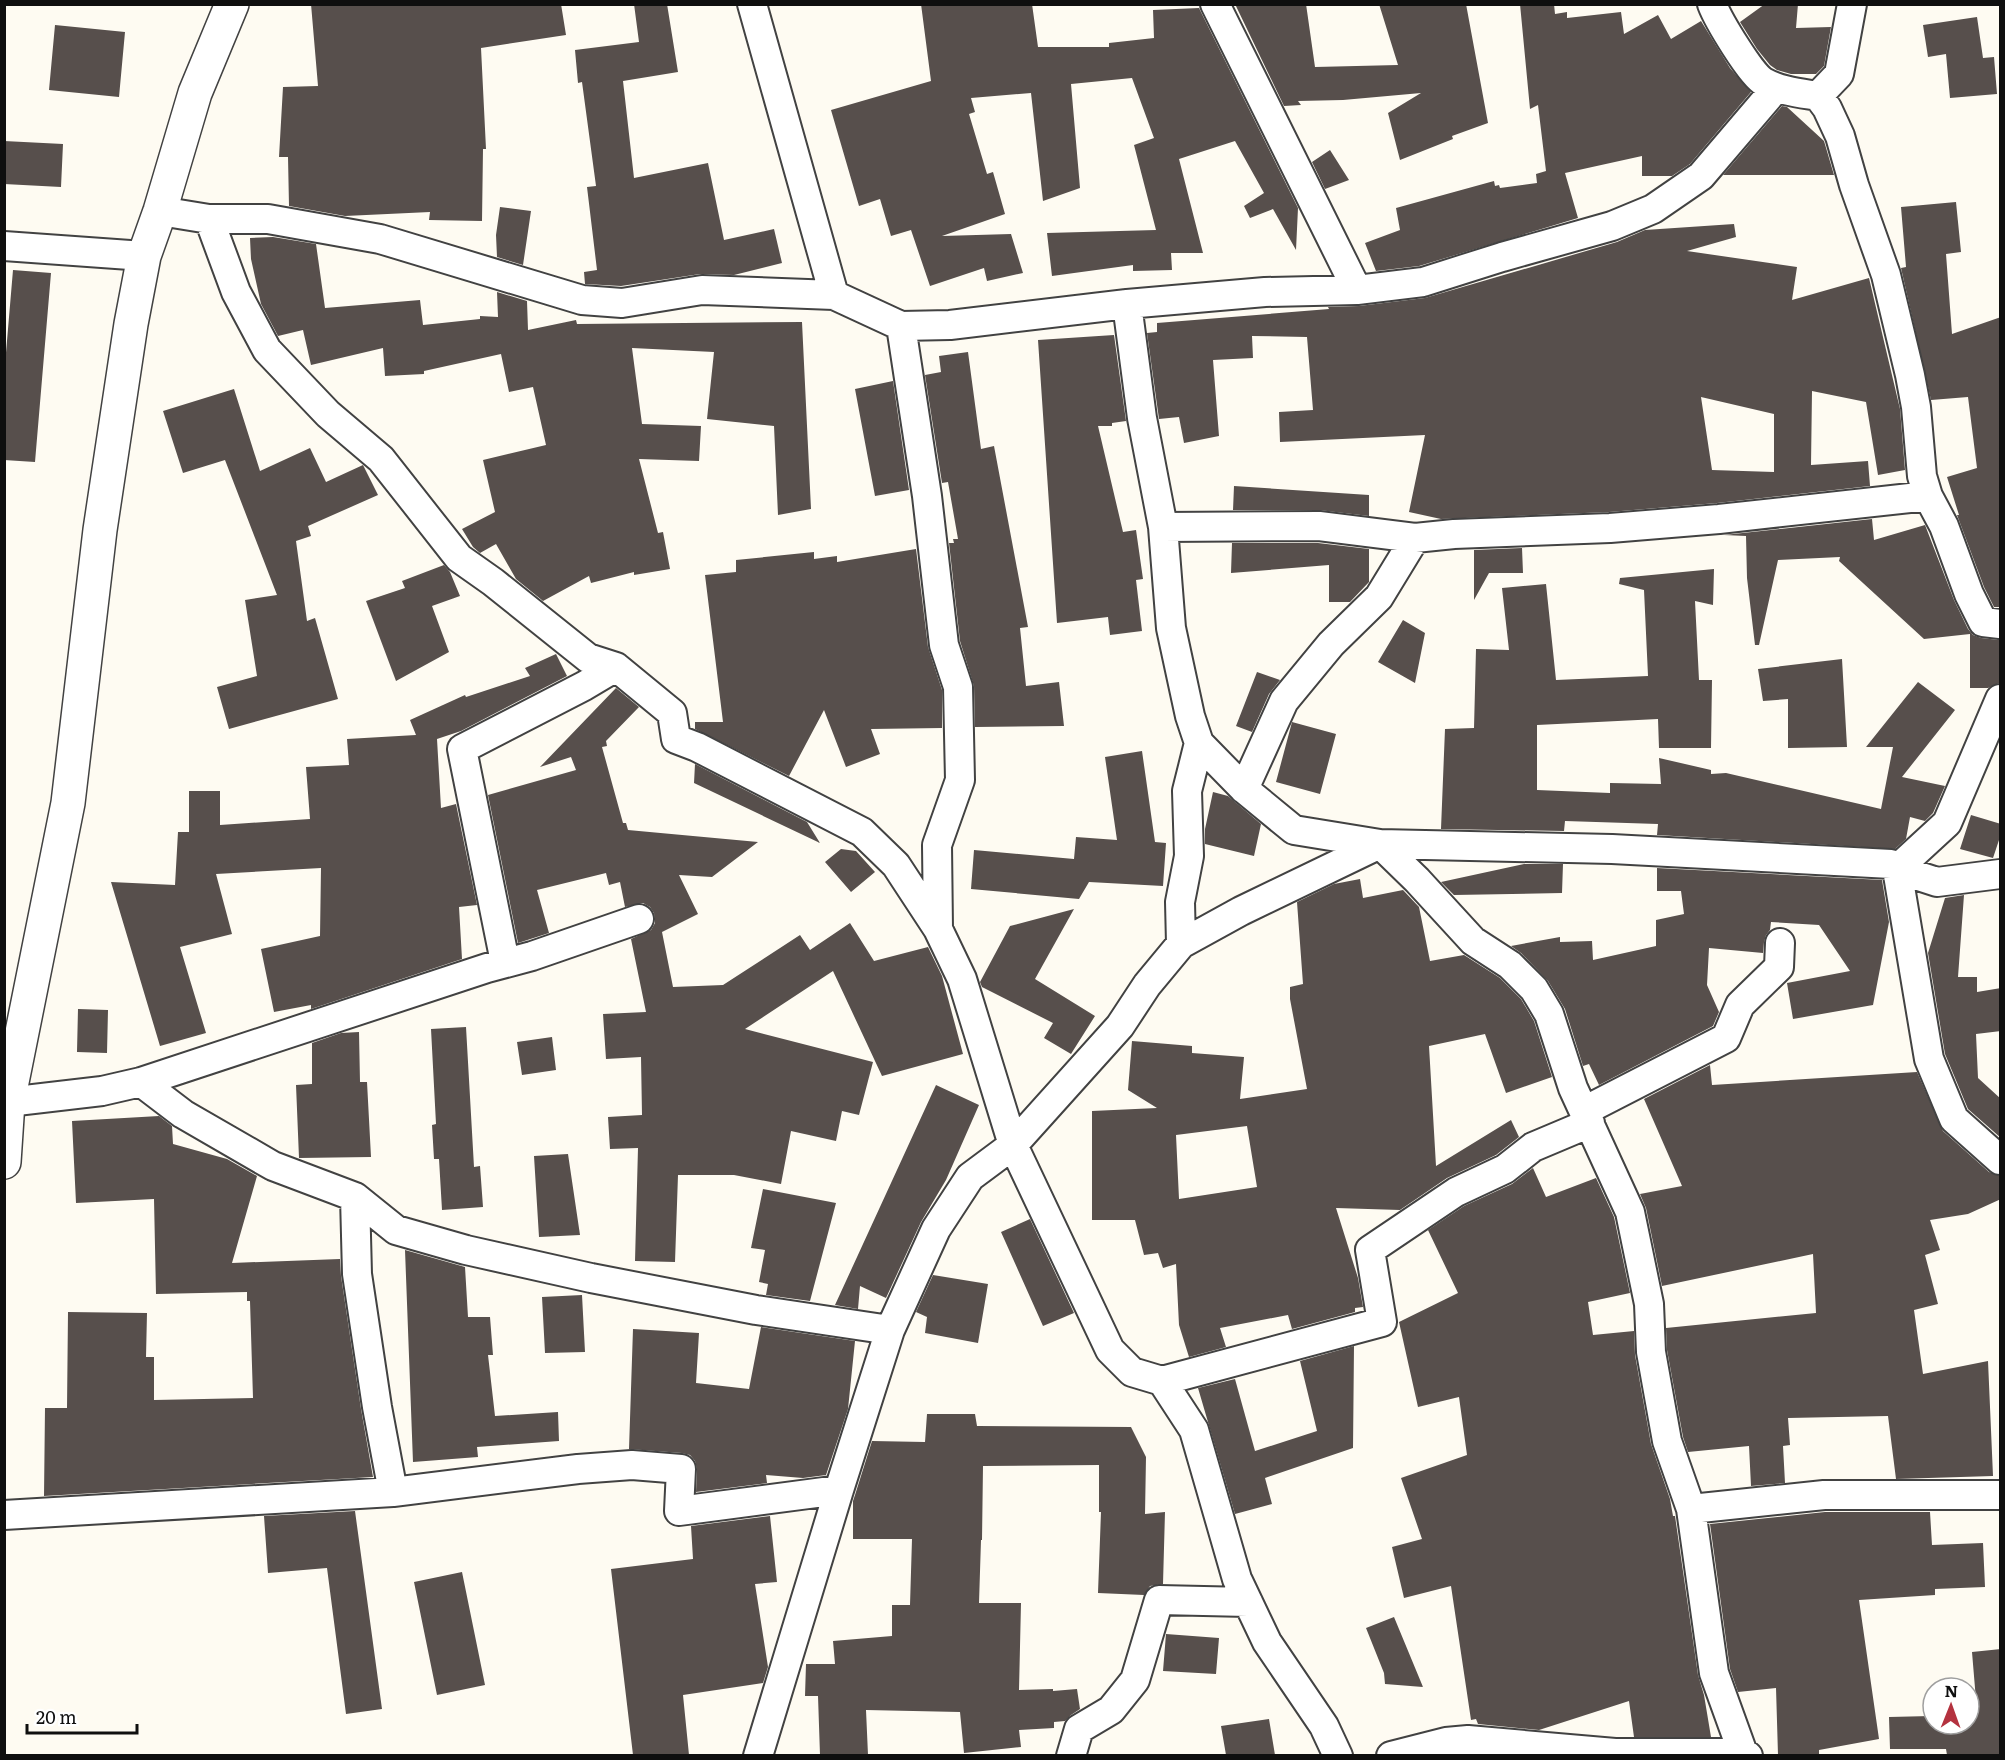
<svg xmlns="http://www.w3.org/2000/svg" width="2005" height="1760" viewBox="0 0 2005 1760" font-family="Literata,serif">
	<style>
		.building { fill: #574f4c; fill-rule: evenodd }
		.lines { fill: none; stroke-linecap: round; stroke-linejoin: round }
		.minor-casing { stroke: #424242; stroke-width: 32 }
		.tertiary-casing { stroke: #424242; stroke-width: 36 }
		.minor { stroke: #fff; stroke-width: 28 }
		.tertiary { stroke: #fff; stroke-width: 33 }
	</style>
	<rect width="100%" height="100%" fill="#fefbf2"/>
	<path class="building" d="M311,4H561L566,35L481,48L486,149H483L482,221L429,220L430,212L345,216L289,206L288,157H279L283,87L318,86Z
		M634,4H667L678,72L623,81L634,178L708,163L724,240L774,229L782,263L734,275L700,274L621,286L585,284L584,272L597,270L587,187L596,186L582,82L578,83L575,50L639,42Z
		M921,4H1032L1038,47H1109V43L1154,38L1153,10L1199,8L1298,208L1296,250L1273,209L1250,218L1244,206L1264,193L1235,141L1179,159L1203,253H1171L1172,270L1133,271V265L1052,276L1047,233L1156,230L1134,145L1154,138L1132,78L1071,84L1080,188L1043,201L1031,93L971,98L975,112L969,114L987,174L993,172L1005,214L942,236L1011,234L1023,273L987,281L984,268L930,286L911,230L891,236L880,199L859,206L831,110L931,81Z
		M1235,4H1306L1315,67L1398,65L1379,4H1466L1488,123L1452,136L1453,139L1400,160L1388,113L1421,93L1343,100L1298,101L1301,105L1284,106Z
		M1520,4H1554L1555,14L1567,12V18L1621,12L1624,34L1658,15L1671,39L1701,21L1730,68L1751,92L1690,164L1672,176H1642V156L1565,173L1578,218L1419,266L1376,271L1365,243L1400,230L1396,208L1494,181L1495,186L1499,185L1500,188L1537,183L1536,174L1546,171L1538,105L1530,109Z
		M1765,4H1798L1796,28L1831,27L1824,66L1816,74H1791L1777,70L1770,65L1757,49L1740,22Z
		M1977,17L1983,58L1994,57L1997,94L1950,98L1946,54L1928,57L1923,25Z
		M55,25L125,32L119,97L49,90Z
		M1782,106L1787,107L1824,141L1834,175H1723Z
		M4,141L63,144L61,187L4,184Z
		M1330,150L1349,180L1325,189L1312,162Z
		M1956,202L1961,252L1946,254L1952,334L2001,317V607H1994L1984,587L1957,515H1959L1947,477L1977,468L1968,397L1931,400L1901,268L1906,267L1901,207Z
		M500,207L531,211L523,265L497,257L496,235Z
		M1734,224L1736,237L1687,251L1797,267L1792,300L1869,278L1900,409L1905,470L1878,475L1866,402L1812,391L1811,465L1868,461L1870,486L1717,503L1609,512L1441,519L1409,512L1425,435L1280,442L1279,412L1313,410L1307,337L1252,336L1253,358L1213,360L1219,436L1184,443L1179,417L1159,419L1147,333L1157,332V323L1329,309L1328,307L1359,306L1425,298L1617,242L1645,230ZM1701,397L1774,414V472L1712,470Z
		M273,237L316,244L325,308L420,300L423,325L480,319V316L498,317L497,292L527,301L528,330L576,320L577,324L802,322L811,509L778,515L774,426L707,419L714,352L632,348L642,424L701,426L699,461L639,459L658,533L663,532L670,569L634,575V572L591,583L589,576L543,601L516,579L496,544L480,553L473,547L462,529L495,512L483,460L546,445L533,387L509,392L501,354L424,371V374L385,376L383,348L311,365L303,330L278,336L261,304L251,259L250,238Z
		M13,270L51,273L35,462L4,460V376Z
		M1114,335L1126,421L1112,423V426H1098L1123,532L1136,530L1143,579L1136,580L1142,631L1110,635L1108,617L1057,623L1038,340Z
		M968,352L981,449L994,446L1028,627L1020,628L1026,686L1059,682L1064,726L975,727L974,686L960,641L949,543H954L953,539H958L948,482L942,483L925,375L941,372L939,356Z
		M893,381L909,490L875,496L855,389Z
		M234,389L260,471L310,448L326,482L363,465L378,495L308,526L311,536L296,541L307,621L315,618L338,699L229,729L217,687L257,676L245,600L277,595L225,460L183,473L163,411Z
		M1234,486L1369,495V516L1319,510H1233Z
		M1872,519L1874,540L1925,525L1954,600L1968,629L1973,635L1981,638L1999,640V683L1988,688H1970V634L1924,639L1839,561L1840,557L1778,560L1759,645H1755L1747,578L1746,536L1724,535Z
		M1232,543H1318L1369,549V582L1350,602H1329V565L1231,573Z
		M1522,548L1523,573H1489L1474,600V550Z
		M916,549L928,647L942,690V728L871,729L880,754L846,767L824,710L789,776L695,729V722H723L705,575L736,572V560L814,552V559L837,556V562Z
		M444,565L450,572L460,596L432,606L449,652L396,681L366,601L405,588L402,581Z
		M1714,569L1713,605L1695,601L1699,680H1712L1711,748H1659L1658,719L1537,725V790L1610,793V783L1661,784L1659,758L1711,770V774L1726,773L1881,809L1893,747H1866L1918,682L1955,710L1902,777L1945,786L1933,813L1925,821L1910,817L1906,839L1895,849L1657,835L1658,824L1565,821L1564,831L1441,829L1445,729L1474,728L1476,649L1509,650L1502,588L1546,584L1556,680L1648,676L1644,590L1619,584L1620,578Z
		M1403,620L1425,633L1415,683L1378,662Z
		M556,654L567,676L461,731L437,739L441,808L456,804L477,905L459,907L462,959L311,1009V1005L274,1012L261,949L320,936L321,868L216,874L232,934L180,947L206,1033L160,1046L111,882L175,885L178,832H189V791H220V825L310,819L306,767L349,765L347,739L416,735L410,720L465,695L466,697L530,676L525,668Z
		M1842,659L1847,747L1788,748V699L1763,701L1758,669Z
		M1257,672L1280,680L1269,694L1252,732L1236,726Z
		M616,688L639,707L606,741L607,746L602,747L623,823H626L628,830L758,842L712,877L679,875L698,914L662,932L673,987L723,985L800,935L810,950L850,923L874,961L928,947L942,976L963,1054L882,1076L833,971L745,1029L873,1062L859,1115L842,1111L836,1141L791,1131L781,1184L734,1175H678L675,1262L635,1261L638,1148L610,1149L608,1117L642,1115L641,1057L606,1059L603,1014L646,1012L631,939L651,930L655,923L654,913L650,907L643,903L625,907L620,882L609,885L606,873L537,890L549,933L518,943L488,795L576,770L571,757L540,767Z
		M1292,722L1336,734L1320,794L1276,782Z
		M1142,751L1155,842L1166,843L1163,886L1089,882L1079,899L971,889L974,850L1074,859L1076,837L1117,840L1105,757Z
		M695,764L807,822L820,843L694,783Z
		M1213,792L1228,796L1261,824L1254,856L1205,844V829Z
		M1971,815L2001,824V834L1993,858L1960,849Z
		M841,849L856,851L875,872L851,892L825,862Z
		M1524,864H1563L1562,893L1454,895L1441,882Z
		M1657,868L1882,880L1889,922L1873,1005L1793,1019L1787,983L1850,971L1819,925L1771,922L1770,930L1766,935L1764,942L1763,953L1709,948L1707,985L1719,1012L1713,1026L1599,1085L1589,1064L1583,1066L1565,1009L1548,981L1521,953L1511,946L1560,937V942L1592,941L1593,960L1656,946V920L1684,914L1681,891H1657Z
		M1360,879L1363,898L1403,890L1419,907L1430,961L1464,955L1500,978L1521,999L1534,1021L1552,1077L1506,1093L1485,1034L1429,1046L1436,1166L1511,1120L1519,1137L1496,1155L1447,1178L1400,1210L1336,1208L1358,1278L1363,1307L1355,1308V1312L1292,1329L1288,1315L1220,1328L1226,1347L1189,1357L1179,1325L1176,1264L1163,1268L1158,1253L1144,1255L1135,1220H1092V1111L1157,1108L1128,1090L1132,1041L1192,1046V1053L1244,1057L1240,1099L1307,1089L1290,999V987L1303,984L1297,902L1334,884ZM1247,1126L1257,1187L1179,1199L1176,1135Z
		M1964,895L1958,977H1977V992L2001,988V1031L1976,1034L1978,1078L2001,1099V1138L1968,1109L1945,1054L1928,953L1945,898Z
		M1074,909L1035,979L1095,1016L1071,1054L1044,1038L1053,1023L982,987L980,982L1010,926Z
		M78,1009L108,1010L107,1053L77,1052Z
		M466,1027L474,1167L480,1166L483,1207L442,1210L439,1159H434L432,1125L436,1124L431,1029Z
		M359,1032L360,1082H367L371,1157L299,1158L296,1085L312,1084V1043L341,1033Z
		M552,1037L556,1070L522,1075L517,1042Z
		M1710,1065L1712,1085L1917,1072L1943,1131L1989,1172L2001,1176V1199L1968,1214L1930,1220L1940,1250L1925,1255L1938,1304L1914,1310L1923,1374L1988,1361L1993,1476L1896,1479L1888,1416L1788,1418L1790,1445L1783,1446L1785,1483L1751,1486L1749,1446L1688,1452L1683,1437L1667,1350L1666,1328L1816,1313L1813,1254L1662,1286L1646,1208L1640,1194L1682,1186L1644,1099Z
		M936,1085L979,1105L946,1180L921,1222L886,1298L860,1286L858,1309L835,1305Z
		M159,1116L172,1126L173,1144L227,1159L257,1176L232,1263L340,1259L341,1276L361,1409L373,1477L44,1496L45,1408H67L68,1312L147,1313L146,1357H154V1400L253,1398L250,1301H247V1292L156,1294L154,1199L76,1203L72,1121Z
		M568,1154L580,1235L539,1237L534,1156Z
		M1533,1168L1546,1197L1596,1178L1614,1217L1630,1293L1588,1302L1593,1335L1634,1331L1635,1355L1651,1444L1670,1499L1673,1516H1675L1698,1675L1704,1695L1711,1737H1634L1629,1701L1539,1730L1478,1724L1476,1719L1471,1720L1451,1586L1404,1598L1392,1547L1422,1539L1401,1478L1467,1455L1459,1397L1418,1407L1399,1322L1458,1293L1428,1230L1464,1206L1512,1184Z
		M763,1189L836,1203L810,1301L766,1295L768,1284L759,1282L765,1250L751,1248Z
		M1030,1219L1074,1313L1043,1326L1001,1232Z
		M405,1250L465,1267L468,1317H490L493,1355H488L495,1416L558,1412L559,1441L477,1447L478,1457L413,1462Z
		M933,1275L988,1284L978,1343L925,1333L927,1317L916,1312Z
		M582,1295L585,1352L545,1353L542,1297Z
		M761,1327L855,1341L848,1409L826,1475L803,1478L766,1475L767,1483L696,1492L697,1469L695,1461L690,1455L682,1453L629,1449L633,1329L699,1333L696,1383L749,1389Z
		M1354,1346L1353,1448L1265,1478L1272,1504L1235,1514L1198,1388L1235,1379L1255,1451L1317,1431L1300,1361Z
		M927,1414H975L977,1426L1131,1427L1146,1457L1145,1514L1165,1512L1163,1584L1150,1586L1144,1595L1098,1593L1101,1512H1099V1465L983,1466L982,1540H981L979,1603H1021L1019,1690L1053,1689V1691L1077,1689L1080,1709L1071,1715L1065,1721L1054,1722V1728L1019,1730L1021,1747L964,1753L960,1712L866,1710L868,1755H820L818,1696H805L806,1664H835L833,1641L892,1636V1605H910L912,1539H853V1501L855,1495L872,1441L925,1442Z
		M355,1511L382,1709L346,1714L327,1568L268,1573L264,1516Z
		M1825,1512H1930L1932,1545L1983,1543L1985,1587L1935,1589V1595L1859,1600L1879,1739L1819,1750V1755H1778L1776,1688L1738,1692L1730,1669L1710,1524Z
		M770,1516L777,1582L755,1584L768,1667L763,1683L683,1695L689,1755H633L611,1569L693,1559L691,1526Z
		M462,1572L485,1685L437,1695L414,1582Z
		M1394,1617L1423,1687L1385,1684L1384,1673L1366,1628Z
		M1166,1634L1219,1638L1216,1674L1163,1671Z
		M2001,1649V1755H1947L1946,1749H1890L1889,1717L1931,1716L1930,1703H1933V1724H1969V1701L1976,1700L1972,1652Z
		M1269,1719L1275,1755H1226L1221,1726Z"/>
	<g class="lines">
		<defs>
			<path id="minor" d="M752,4L834,295
				M1215,4L1357,290
				M1712,4C1718,20 1751,75 1764,82C1780,91 1800,93 1818,96L1827,108L1840,136L1854,185L1886,275L1910,375L1916,407L1922,476L1928,496L1944,526L1969,594L1983,622L2000,624
				M1818,96L1839,74L1852,4
				M160,211L209,219H268L380,239L582,300L622,303L702,290L834,295L901,326L950,325L1127,304L1265,292L1357,290L1423,282L1502,257L1612,226L1653,209L1701,176L1776,88
				M209,219L236,292L267,350L328,414L381,459L459,558L493,582L588,658L616,667L672,713L676,739L697,747L862,832L896,865L938,929L962,979L1013,1145L1110,1350L1132,1372L1162,1381L1194,1430L1237,1579L1267,1642L1324,1726L1338,1756
				M4,246L144,256
				M1127,304L1142,418L1163,527L1171,628L1190,716L1199,743L1244,789L1294,830L1380,844L1417,880L1473,941L1510,965L1534,989L1549,1014L1573,1088L1630,1212L1649,1304L1651,1352L1667,1441L1691,1509L1714,1673L1744,1756
				M901,326L927,496L944,645L958,687L960,780L937,845L938,929
				M1163,527L1319,526L1415,538L1454,534L1610,528L1719,519L1928,496
				M2000,699L1947,823L1897,869L1929,1059L1954,1119L2000,1160
				M1244,789L1284,701L1331,644L1379,597L1415,538
				M1181,944L1241,911L1380,844L1612,849L1891,864L1897,869L1937,882L2000,874
				M505,962L462,749L584,686L616,667
				M141,1082L183,1114L273,1166L355,1197L396,1230L466,1250L591,1278L756,1310L890,1330
				M8,1102L102,1091L141,1082L487,968L532,956L639,919
				M1584,1111L1726,1038L1740,1005L1779,967L1780,943
				M355,1197L357,1274L377,1407L393,1492
				M1162,1381L1382,1322L1370,1250L1456,1192L1505,1169L1533,1147L1590,1123
				M1691,1509L1824,1495H2000
				M4,1515L393,1492L578,1469L632,1465L681,1469L679,1511L839,1490
				M758,1756L839,1490L890,1330L936,1229L970,1177L1013,1145L1120,1026L1147,985L1181,944L1180,902L1189,856L1187,791L1199,743
				M1071,1756L1079,1729L1111,1710L1135,1680L1159,1600L1248,1602
				M1391,1756L1446,1742L1468,1740L1615,1753H1744L1748,1756"/>
			<path id="tertiary" d="M4,1162L8,1102L68,803L100,530L131,324L144,256L160,211L195,93L232,4"/>
		</defs>
		<use href="#minor" class="minor-casing"/>
		<use href="#tertiary" class="tertiary-casing"/>
		<use href="#minor" class="minor"/>
		<use href="#tertiary" class="tertiary"/>
	</g>
	<rect width="2005" height="1760" fill="none" stroke="#0f0f0f" stroke-width="12"/>
	<g transform="translate(1951 1706) rotate(1)"><circle r="28" fill="#ffffff" stroke="#9f9f9f" stroke-width="1.5"/>
	<path d="M0-4.5L10 22L0 15L-10 22Z" fill="#b4323f"/>
	<text y="-9" font-size="16" font-weight="bold" text-anchor="middle" fill="#0f0f0f">N</text>
	</g>
	<path d="M27 1724v9h110v-9" fill="none" stroke="#0f0f0f" stroke-width="3"/>
	<text x="36" y="1724" font-size="18" fill="#0f0f0f" stroke="#ffffff" stroke-width="4.5" paint-order="stroke">20 m</text>
</svg>
